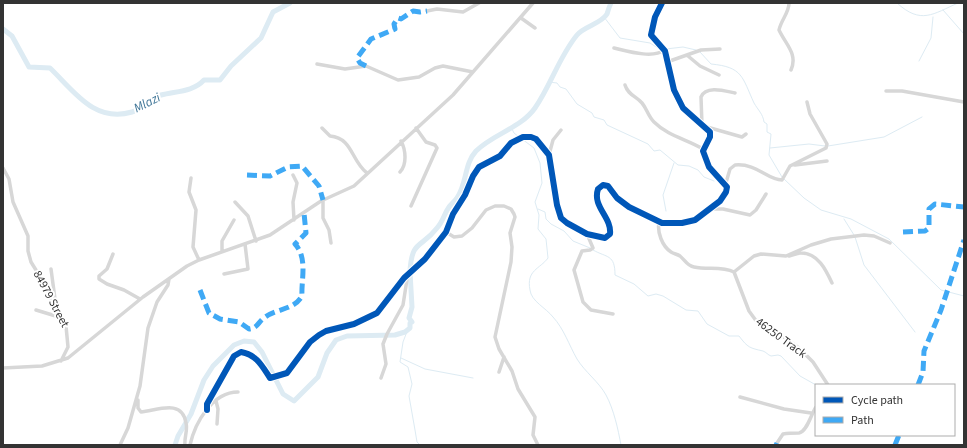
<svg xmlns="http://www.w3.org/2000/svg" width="967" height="448" viewBox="0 0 967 448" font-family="'Source Sans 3',sans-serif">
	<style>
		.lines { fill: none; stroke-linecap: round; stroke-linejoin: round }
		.stream { stroke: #ddebf3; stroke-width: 1 }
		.river { stroke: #ddebf3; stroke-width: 5 }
		.minor { stroke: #d7d7d7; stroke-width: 3.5 }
		.quiet { stroke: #3fa9f5; stroke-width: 5; stroke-dasharray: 10 5; stroke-linecap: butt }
		.cycleway-casing { stroke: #fff; stroke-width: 8 }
		.cycleway { stroke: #0057b8; stroke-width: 6 }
		.labels { text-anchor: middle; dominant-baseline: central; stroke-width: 4; stroke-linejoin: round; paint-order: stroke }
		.street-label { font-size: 12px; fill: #333; stroke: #fff }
		.water-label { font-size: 13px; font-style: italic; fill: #3f7597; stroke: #fff }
	</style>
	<rect width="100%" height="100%" fill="#fff"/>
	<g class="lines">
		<path class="stream" d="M897,3C921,25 933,14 958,3
			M943,10L964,34
			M604,17L620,38L650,43L661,50
			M666,49L683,47L696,50
			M700,52L711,64C743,67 742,77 754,103C758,110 763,114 764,122L767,124V132L771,134L769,155L782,177
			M919,61L931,38L933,17
			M549,82L557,83L560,87L566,89L577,104L592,113L594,117L604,120L607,125L648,144L654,151L660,150L678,165L689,166L698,170L704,177L714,181
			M511,127L514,133L519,137
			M522,139L534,148L540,163L542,183L535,202L539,215L538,229L546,239L548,258C540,269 526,270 530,290C531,301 546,308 553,317C564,329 569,345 577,359C585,372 599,382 606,395C614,410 618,429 621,445
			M828,146L884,137L922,117
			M770,148L809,144L825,146
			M784,179L804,198L821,210L851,219L889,239L941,290L964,296
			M538,209L545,212L546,219L551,224L564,231L573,241L590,248
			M666,211L663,195L674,163
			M844,219L854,235
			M855,237L864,265L915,332
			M593,250C607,258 615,254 615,275L634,284L648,296L656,294L663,296L686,310L698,311L707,324L729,336H739C748,348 750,348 763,351C766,352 768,355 771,356L778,355L781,356L800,376L816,385
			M408,329L403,342L400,362L408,367L412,384L409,396L415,430L417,442L420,445
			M401,358L425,369L473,378"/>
		<path class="river" d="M3,29L12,36L29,67L50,68C74,91 94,123 132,112C143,109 150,98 161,95C176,91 193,92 204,80H220L231,66L261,38L273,12L290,3
			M410,271C412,239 421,249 437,228C443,222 444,214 449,207C451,204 455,201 457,198C467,184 464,164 476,151C493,134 521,128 535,108C551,85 559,57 577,35C584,26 601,24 607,14C608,11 609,7 611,3
			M175,445L178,436L191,414L204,380L213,366L234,345L244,341L254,342L262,352L283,394L294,401L318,377L327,353L336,340L347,336L395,335L405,332L410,328V323L412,322L409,318L412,307L410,272"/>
		<path class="minor" d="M789,3C789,13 781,20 779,30C786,45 798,54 791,70
			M427,11L437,9L463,12L479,3
			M521,18L535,28
			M614,48C627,51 653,59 664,50
			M688,56L700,66L719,75
			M667,62L701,50L720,49
			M317,64L345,69L366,66L398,80L419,77L435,68L443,66L473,72
			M625,85C628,95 636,96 642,103C647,109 648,116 654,122C668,136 686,139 703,149
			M886,91H902L964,102
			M702,125L701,97C706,85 725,91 735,93
			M707,127L742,137L746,134
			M322,128L330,136C353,138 351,161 367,173
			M549,155L553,140L561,130
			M795,165L827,161
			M3,168L9,179L13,202L28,236V251L31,262L44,283L55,310L66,326L68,347L61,361
			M400,172C407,165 406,150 401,141
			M293,175L297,183L293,202L294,220
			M191,178L189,192L196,210L193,247L199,260
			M725,186L730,169L735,165C757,163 767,180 782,180L790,166L826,148L827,144L810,114L807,102
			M323,200V218L329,230L331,243
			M235,202L248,216L256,241
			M411,206L437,148L435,145L426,142L416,128
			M710,209H723L750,215L756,210L766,194
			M659,222C657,232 662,246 671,252C674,254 677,254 680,256C685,260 687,266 694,267C707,270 722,266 734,272L749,311L757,322L780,334L800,349L813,362L828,385
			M446,232L454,237L462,236L472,228L486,210L495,206H504L511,209L514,214L515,217L510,233L512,247L511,262L495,337L499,349L512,371L518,389L535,417L533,435L538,445
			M587,234L593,248L590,250L582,251L574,270L583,302L591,310L613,314
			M222,252V241L234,220
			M113,254L107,269L99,276V279L107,284L124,290L140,299
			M789,256C793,255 797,253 801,253C818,253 826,270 832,283
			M51,269L55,299L53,306
			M734,272L754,256L761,254L786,256L811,245L831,239L864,235L874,236L890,243
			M224,274L248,269L245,244
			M36,310L59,317
			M3,368L42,366L68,358L143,297L187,266L199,260L270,235L321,201L354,186L453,95L533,3
			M499,372L504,357
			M381,378L386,364L383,344L387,334L403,305L408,273
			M740,397L784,409L811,413
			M138,400V408L141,412C156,411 182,398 186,423C188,430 184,438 185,445
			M216,401L218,409L217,424
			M207,410V404L234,356L241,352C257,355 262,366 270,378L287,373L310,342L319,335L326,331L354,324L377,313L404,278L425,259L446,232L453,214L465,195L473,176L479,167L500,156L511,143L523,137H531L536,139L549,155L557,205L561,218L567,223L587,234L605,238L610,234C612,217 592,207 598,189L603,185L608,186L617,198L629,207L662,223H682L695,220L720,201L726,192L727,187L709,167L703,151L710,137V132L683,108L674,90L665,51L651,35L655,17L662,3
			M777,443L783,434C789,433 794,433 799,433C807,432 811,414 816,407
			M120,445L128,428L140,386L148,328L157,302L168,285L169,279
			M190,445C195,423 212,392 238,392"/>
		<path class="quiet" d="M366,66L360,63L357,58L371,39L395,29L394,24L398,18L401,19L413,11L420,12L427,11
			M247,175L270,176L288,167L302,166L319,186L323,200
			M903,232L925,231L929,228V209L935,204L964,207
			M200,290L209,313L220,319L239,322L249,329C258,328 258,322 264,318C276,308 293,311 302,296C301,280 308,258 295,244L306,233L304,213
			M918,385L923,372L924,351L941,310L964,240
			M776,445L777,443
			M895,445L899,435"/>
		<defs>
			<path id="cycleway" d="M207,410V404L234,356L241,352C257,355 262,366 270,378L287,373L310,342L319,335L326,331L354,324L377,313L404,278L425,259L446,232L453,214L465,195L473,176L479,167L500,156L511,143L523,137H531L536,139L549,155L557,205L561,218L567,223L587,234L605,238L610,234C612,217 592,207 598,189L603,185L608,186L617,198L629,207L662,223H682L695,220L720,201L726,192L727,187L709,167L703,151L710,137V132L683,108L674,90L665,51L651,35L655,17L662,3"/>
		</defs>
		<use href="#cycleway" class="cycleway-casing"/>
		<use href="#cycleway" class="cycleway"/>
	</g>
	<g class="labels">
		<g class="street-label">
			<text transform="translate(51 299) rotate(62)">84979 Street</text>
			<text transform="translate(781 338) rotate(36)">46250 Track</text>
		</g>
		<g class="water-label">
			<text transform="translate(147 103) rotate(-27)">Mlazi</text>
		</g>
	</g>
	<rect width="967" height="448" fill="none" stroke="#333333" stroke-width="8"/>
	<rect x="815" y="384" width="140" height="52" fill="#ffffff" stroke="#adadad"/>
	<rect x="823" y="397" width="20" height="6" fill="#0057b8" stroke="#adadad"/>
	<text x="851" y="404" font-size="12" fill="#333333">Cycle path</text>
	<rect x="823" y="417" width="20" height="6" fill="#3fa9f5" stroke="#adadad"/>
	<text x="851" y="424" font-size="12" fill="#333333">Path</text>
</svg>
